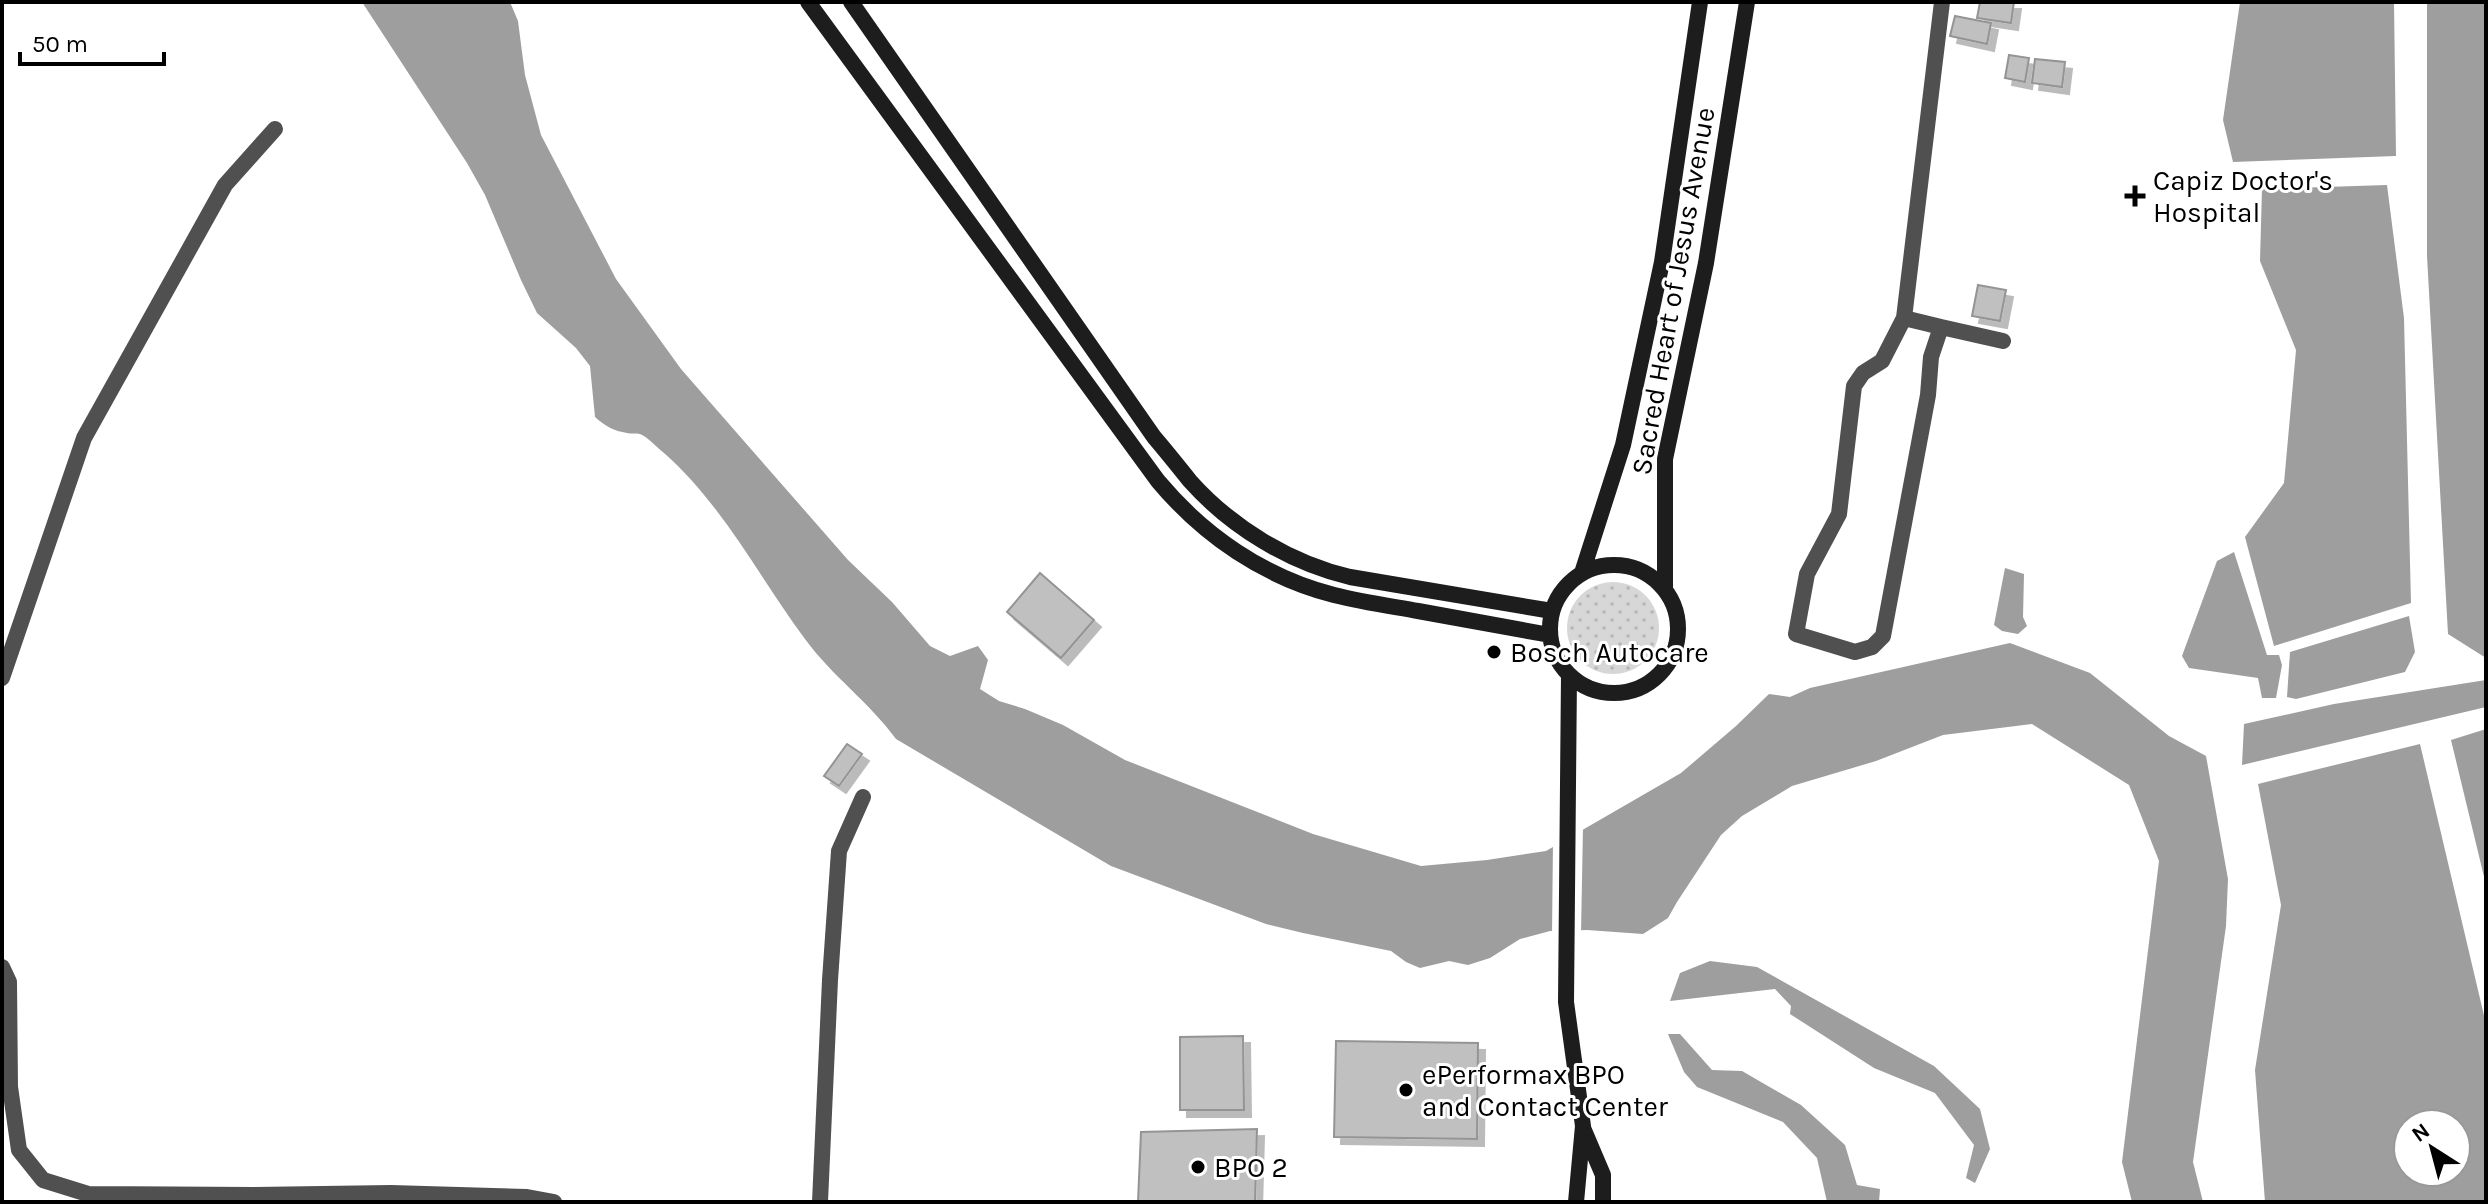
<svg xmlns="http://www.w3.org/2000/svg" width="2488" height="1204" viewBox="0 0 2488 1204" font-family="Karla,sans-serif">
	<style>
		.grass { fill: url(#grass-dots) }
		.water { fill: #9e9e9e; fill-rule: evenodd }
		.pier { fill: #fff }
		.building { fill: #c0c0c0; stroke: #949494; stroke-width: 2; filter: url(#shadow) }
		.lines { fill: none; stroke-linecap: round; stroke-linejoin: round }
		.street { stroke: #505050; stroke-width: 16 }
		.secondary { stroke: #1d1d1d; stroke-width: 16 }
		.poi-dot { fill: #000; stroke: #fff; stroke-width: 3 }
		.labels { text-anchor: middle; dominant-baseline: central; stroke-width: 6; stroke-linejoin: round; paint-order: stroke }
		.poi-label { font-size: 28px; fill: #000; stroke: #fff; text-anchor: start }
		.street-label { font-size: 28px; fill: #000; stroke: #fff }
	</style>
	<defs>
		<pattern id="grass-dots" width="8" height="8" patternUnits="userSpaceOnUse" patternTransform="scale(2)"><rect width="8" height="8" fill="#d7d7d7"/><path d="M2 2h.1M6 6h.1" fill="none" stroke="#b7b7b7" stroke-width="1.8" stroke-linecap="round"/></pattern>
		<filter id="shadow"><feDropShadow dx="7" dy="7" stdDeviation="0" flood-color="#0004"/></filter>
	</defs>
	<rect width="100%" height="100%" fill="#fff"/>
	<path class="grass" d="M1567 628a46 46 0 1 1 92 0a46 46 0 1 1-92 0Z"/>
	<path class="water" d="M362,2H510L518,21L525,75L541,135L616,279L681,369L848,560L892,602L930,646L950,656L978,646L988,660L980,689L999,701L1025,709L1063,725L1125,760L1313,834L1421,866L1487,860L1546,851L1681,773L1736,726L1769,694L1790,697L1810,688L2010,643L2090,673L2169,736L2206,756L2228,879L2226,926L2193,1162L2203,1202H2132L2122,1162L2159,861L2129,785L2032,724L1943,735L1876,761L1792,786L1742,816L1721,835L1677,902L1668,918L1643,934L1587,930L1550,931L1520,939L1490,958L1468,965L1449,961L1420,968L1406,962L1391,951L1303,933L1266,924L1111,866L896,739C869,702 832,676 805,639C759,577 723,505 664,453C657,448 648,437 640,434C636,433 631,434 627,433C614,431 605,426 595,417L590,366L576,348L537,313L521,280L485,195L467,163Z
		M2240,2H2394L2396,156L2233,162L2223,120Z
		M2427,2H2486V658L2448,634L2427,256Z
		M2387,185L2404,318L2411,603L2274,646L2245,537L2284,483L2296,350L2260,261L2262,189Z
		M2234,552L2267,655H2279L2282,665L2276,698H2262L2258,678L2189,668L2182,656L2217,561Z
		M2005,568L2024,574L2023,617L2027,626L2018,634L2002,631L1994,625Z
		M2409,616L2415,652L2405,672L2296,699L2287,697L2290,652Z
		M2486,680V707L2242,765L2244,724L2334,704Z
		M2486,729V885L2451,740Z
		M2420,744L2486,1024V1202H2265L2255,1070L2281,905L2258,784ZM2408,1124H2456V1172H2408Z
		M1710,961L1757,967L1934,1066L1980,1109L1990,1149L1975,1183L1966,1178L1974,1145L1935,1093L1874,1068L1790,1014L1791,1006L1775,989L1670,1001L1680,973Z
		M1668,1034H1680L1712,1070L1742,1071L1801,1105L1845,1145L1857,1185L1880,1189L1879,1202H1827L1817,1158L1783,1122L1697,1087L1684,1072Z"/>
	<path class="pier" d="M1583,826L1581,934H1552L1553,842Z"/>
	<path class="building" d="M1980,2H2014L2011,23L1977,18Z
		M1955,16L1991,23L1987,44L1950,36Z
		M2009,55L2029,58L2025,82L2005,78Z
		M2035,59L2065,62L2062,87L2032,83Z
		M1978,285L2006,290L2000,321L1972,316Z
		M1040,573L1094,620L1061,658L1007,612Z
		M847,744L862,754L839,786L824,776Z
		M1243,1036L1244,1110H1180V1037Z
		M1336,1041L1478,1043L1477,1139L1334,1137Z
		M1257,1129L1255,1202H1138L1141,1132Z"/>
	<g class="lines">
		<path class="street" d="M1942,2L1904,318L1882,361L1863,373L1854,386L1839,514L1807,574L1796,634L1855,652L1872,647L1883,636L1928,395L1931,357L1941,327L2003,341
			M1904,318L1941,327
			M2,678L84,438L225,185L275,129
			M2,967L9,982L10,1087L19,1150L43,1180L88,1194L254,1195L391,1193L527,1197L554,1202
			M820,1202L830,980L839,851L863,797"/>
		<path class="secondary" d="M808,2L1158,481C1204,536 1264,577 1334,595C1362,602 1390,606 1418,611C1462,619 1506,627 1550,635
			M851,2L1154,437C1166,451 1178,466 1190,481C1231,527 1290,563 1350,577L1552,611
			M1550 629a64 64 0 1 1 128 0a64 64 0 1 1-128 0Z
			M1582,573L1623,445L1662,262L1700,2
			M1665,589V459L1706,263L1747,2
			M1569,675L1566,1002L1583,1126L1576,1202
			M1583,1128L1603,1175V1202"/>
	</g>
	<g class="poi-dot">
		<path d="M2131 184h8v8h8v8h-8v8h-8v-8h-8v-8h8z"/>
		<circle cx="1494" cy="652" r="8"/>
		<circle cx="1406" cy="1090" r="8"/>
		<circle cx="1198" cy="1167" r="8"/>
	</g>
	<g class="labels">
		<g class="poi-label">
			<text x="2153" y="180">Capiz Doctor's<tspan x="2153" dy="32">Hospital</tspan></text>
			<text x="1510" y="652">Bosch Autocare</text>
			<text x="1422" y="1074">ePerformax BPO<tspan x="1422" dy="32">and Contact Center</tspan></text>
			<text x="1214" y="1167">BPO 2</text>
		</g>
		<g class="street-label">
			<text transform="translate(1673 291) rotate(-80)">Sacred Heart of Jesus Avenue</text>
		</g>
	</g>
	<rect width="2488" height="1204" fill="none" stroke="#000000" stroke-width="8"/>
	<g transform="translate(2432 1148) rotate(324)"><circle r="38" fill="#ffffff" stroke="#999999" stroke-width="2"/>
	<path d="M0-6L14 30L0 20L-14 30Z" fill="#000000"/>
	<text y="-12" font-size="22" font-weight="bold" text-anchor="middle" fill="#000000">N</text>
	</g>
	<path d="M20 52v12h144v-12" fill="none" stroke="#000000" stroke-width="4"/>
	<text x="32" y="52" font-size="24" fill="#000000" stroke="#ffffff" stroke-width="6" paint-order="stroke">50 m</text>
</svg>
